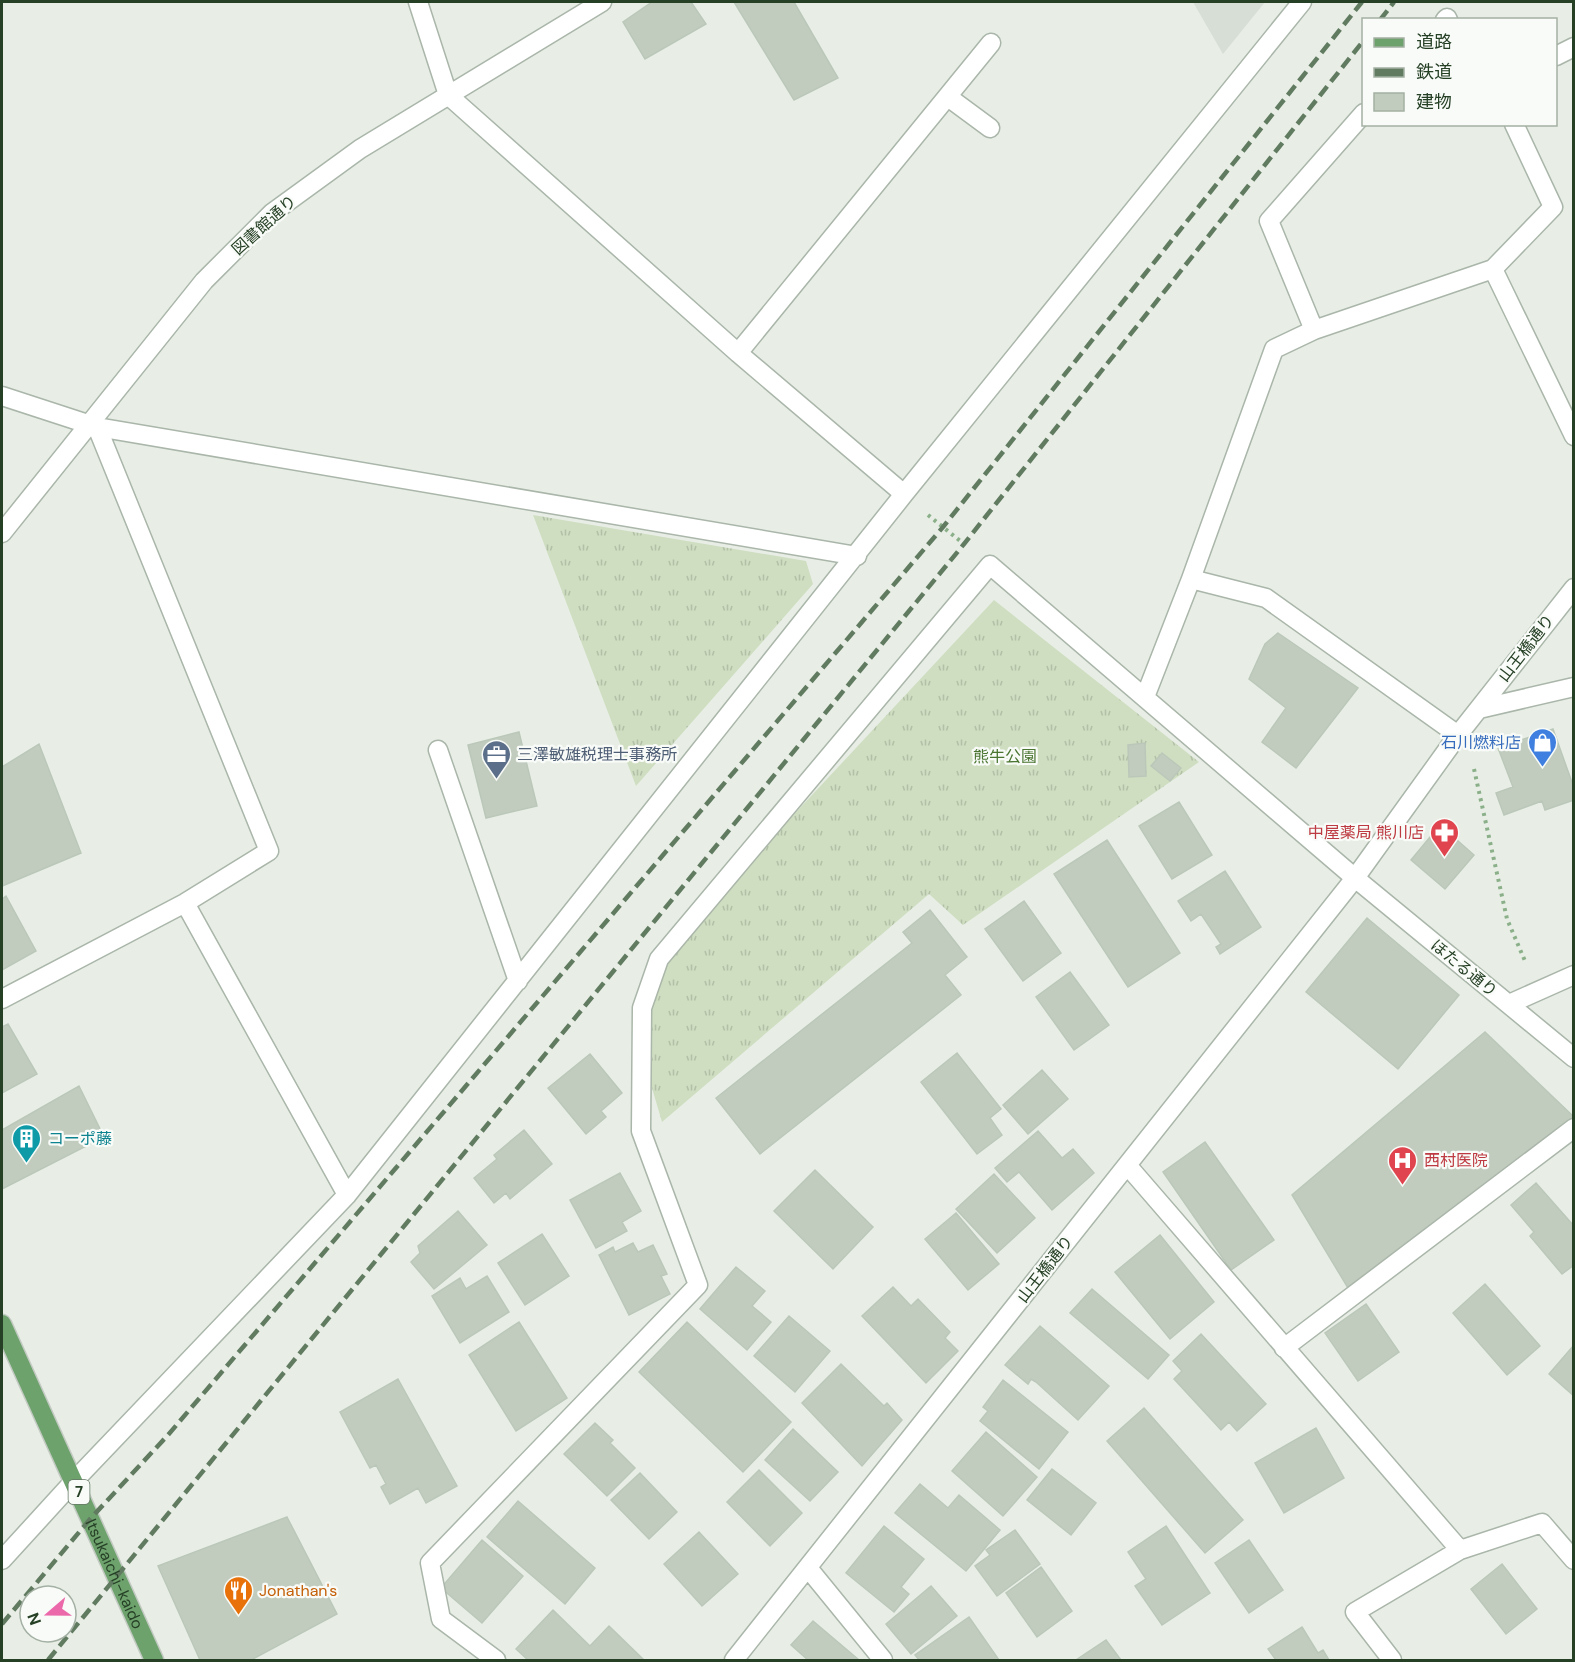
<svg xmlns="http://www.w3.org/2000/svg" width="1575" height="1662" viewBox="0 0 1575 1662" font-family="'DM Sans','Noto Sans JP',sans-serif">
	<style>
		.built { fill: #d7ded5 }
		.grass { fill: url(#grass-tufts) }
		.building { fill: #c1ccbf; stroke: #bbc8b9; stroke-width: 1.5 }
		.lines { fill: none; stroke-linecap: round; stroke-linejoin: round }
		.minor-casing { stroke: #aab6a9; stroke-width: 21 }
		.major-casing { stroke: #c2cac2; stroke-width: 21 }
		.path { stroke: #8bb089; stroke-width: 4; stroke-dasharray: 3 4.5; stroke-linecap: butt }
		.minor { stroke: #fff; stroke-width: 18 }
		.major { stroke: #6ea26d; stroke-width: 18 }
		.rail { stroke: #617b61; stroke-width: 4.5; stroke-dasharray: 12 6; stroke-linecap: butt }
		.labels { text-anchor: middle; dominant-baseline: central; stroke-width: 4.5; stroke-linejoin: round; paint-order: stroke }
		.shield { fill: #f8fbf7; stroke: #657865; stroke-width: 1.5 }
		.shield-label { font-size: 15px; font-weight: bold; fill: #264026 }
		.street-label { font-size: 16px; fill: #264026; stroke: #f8fbf7 }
		.shop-label { font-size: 16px; fill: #366cbe; stroke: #f8fbf7; text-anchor: end }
		.service-label { font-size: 16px; fill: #4e5e75; stroke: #f8fbf7; text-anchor: start }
		.park-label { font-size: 16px; fill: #4a7531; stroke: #f8fbf7 }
		.health-label { font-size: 16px; fill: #be3a42; stroke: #f8fbf7; text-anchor: end }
		.culture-label { font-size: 16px; fill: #0d838f; stroke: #f8fbf7; text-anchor: start }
		.food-label { font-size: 16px; fill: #c56008; stroke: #f8fbf7; text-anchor: start }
	</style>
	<defs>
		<pattern id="grass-tufts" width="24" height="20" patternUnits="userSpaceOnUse" patternTransform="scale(1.5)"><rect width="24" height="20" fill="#cfdec1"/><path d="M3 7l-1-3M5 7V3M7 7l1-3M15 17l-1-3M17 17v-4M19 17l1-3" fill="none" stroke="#b2c0a6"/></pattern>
	</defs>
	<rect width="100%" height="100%" fill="#e8eee6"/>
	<path class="built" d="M1193,2H1265L1223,54Z"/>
	<path class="grass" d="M533,515L806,561L813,584L636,786Z
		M994,600L1199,762L963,925L929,894L662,1122L632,1020L642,1008L659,959Z"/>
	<path class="building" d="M652,2H691L706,24L645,59L623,22Z
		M734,2H794L838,78L794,100Z
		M1278,633L1358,688L1296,768L1262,742L1286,708L1249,679L1265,644Z
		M1553,729L1574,788V800L1545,810L1542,801L1504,815L1496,793L1513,787L1498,748Z
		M519,732L537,806L486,818L468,745Z
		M1145,743L1146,776L1129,777L1128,745Z
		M39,744L81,853L2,886V767Z
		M1162,753L1181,768L1170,781L1151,766Z
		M1179,802L1212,855L1172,879L1139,826Z
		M1440,825L1474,855L1445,889L1411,860Z
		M1107,840L1180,953L1128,987L1054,874Z
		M1225,871L1261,927L1220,954L1216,947L1221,944L1201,914L1191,921L1178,901Z
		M6,896L36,951L2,970V899Z
		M1024,901L1061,953L1023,981L985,929Z
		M930,910L967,957L945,975L961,995L760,1154L716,1098L912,943L903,932Z
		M1367,918L1459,995L1398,1069L1306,992Z
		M1070,972L1109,1025L1074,1050L1036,997Z
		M8,1024L37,1074L2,1093V1027Z
		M1485,1032L1574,1117V1123L1348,1288L1292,1195Z
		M957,1053L1001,1109L990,1118L1002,1135L977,1154L921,1082Z
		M590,1054L622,1093L601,1111L606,1117L586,1134L548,1088Z
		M1042,1070L1068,1099L1028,1134L1003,1105Z
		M79,1086L104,1137L2,1189V1130Z
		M524,1130L552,1164L510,1199L506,1193L494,1203L474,1178L497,1159L494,1155Z
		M1038,1131L1062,1158L1073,1149L1094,1173L1052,1210L1019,1172L1007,1182L995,1168Z
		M1205,1142L1274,1240L1231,1270L1163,1172Z
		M815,1170L873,1227L833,1269L774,1211Z
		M620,1173L641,1211L622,1222L627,1231L596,1248L570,1200Z
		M994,1174L1035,1218L997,1253L956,1209Z
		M1536,1183L1574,1226V1265L1562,1274L1530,1236L1534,1232L1511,1205Z
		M458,1211L487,1245L434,1289L411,1262L420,1253L418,1246Z
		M956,1213L999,1264L968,1290L925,1239Z
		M542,1234L569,1276L525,1305L498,1263Z
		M1160,1235L1214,1302L1170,1339L1115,1272Z
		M633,1243L638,1252L653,1245L667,1274L661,1276L670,1294L629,1315L599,1255L613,1247L615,1252Z
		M736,1267L765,1291L752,1306L771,1322L747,1350L700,1309Z
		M487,1276L509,1312L460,1343L432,1296L460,1278L466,1289Z
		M1485,1284L1540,1346L1507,1375L1453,1313Z
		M893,1287L911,1306L918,1299L950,1332L945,1338L958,1351L926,1383L862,1316Z
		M1092,1289L1169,1355L1148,1379L1070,1313Z
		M1366,1304L1399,1352L1358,1381L1325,1333Z
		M789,1316L830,1351L795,1392L754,1356Z
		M519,1322L567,1398L516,1431L469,1355Z
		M687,1322L791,1422L743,1472L639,1372Z
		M1040,1326L1109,1386L1078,1420L1036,1382L1031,1379L1028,1384L1005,1365Z
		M1201,1334L1266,1404L1237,1431L1229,1422L1221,1430L1174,1379L1182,1371L1173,1361Z
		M1574,1345V1396L1549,1374Z
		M841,1364L884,1406L887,1403L902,1420L862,1466L802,1403Z
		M398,1379L457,1486L426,1503L418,1488L390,1504L381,1487L386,1484L376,1465L370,1468L340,1412Z
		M1003,1380L1068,1432L1039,1469L980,1421L988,1411L983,1407Z
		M1144,1408L1243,1520L1205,1553L1107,1441Z
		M595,1423L613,1440L610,1443L635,1468L607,1496L564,1454Z
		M1316,1428L1344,1478L1284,1513L1255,1463Z
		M793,1429L838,1472L810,1501L765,1460Z
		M986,1432L1037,1477L1003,1516L952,1471Z
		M1052,1469L1096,1503L1071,1535L1027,1500Z
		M759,1470L802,1513L770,1546L727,1502Z
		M640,1473L677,1512L649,1539L611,1500Z
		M920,1484L948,1508L959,1495L1000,1530L966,1571L895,1513Z
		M518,1501L595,1568L565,1604L487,1537Z
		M287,1517L337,1614L251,1660H200L158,1566Z
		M884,1526L924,1559L901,1587L909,1594L894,1612L846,1573Z
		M1166,1526L1210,1593L1162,1625L1135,1586L1146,1579L1128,1552Z
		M1015,1530L1040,1564L997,1596L975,1566L990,1555L986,1550Z
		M699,1532L738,1574L702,1606L664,1564Z
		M482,1540L523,1576L482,1623L441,1588Z
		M1249,1540L1283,1590L1249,1613L1215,1563Z
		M1502,1564L1537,1609L1506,1634L1471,1589Z
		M1041,1567L1072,1611L1037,1637L1006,1593Z
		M931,1586L957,1616L911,1654L886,1624Z
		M553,1610L590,1646L609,1626L644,1660H528L516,1649Z
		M969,1617L999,1660H919L915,1655Z
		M813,1621L859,1660H808L791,1645Z
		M1302,1627L1318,1653L1323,1650L1329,1660H1276L1268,1649Z
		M1106,1640L1121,1660H1076Z"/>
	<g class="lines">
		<defs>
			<path id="minor" d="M418,2L448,95L738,353L904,494
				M1445,20L1447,18L1448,20
				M1556,56L1574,47
				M948,97L990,128
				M1493,269L1553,207L1514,124
				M1314,330L1269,221L1364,113
				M738,353L991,43
				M2,396L97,427L857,556
				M2,533L204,281L272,213L360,149L602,2
				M1191,579L1266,598L1458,735
				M1145,697L1191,579L1274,349L1314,330L1493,269L1574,436
				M1479,709L1574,687
				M438,750L518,981
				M185,903L347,1195
				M2,999L185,903L269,851L97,427
				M1509,1004L1574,975
				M1127,1165L1460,1550L1355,1612L1392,1660
				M1284,1348L1574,1128
				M1460,1550L1542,1523L1574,1560
				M2,1560L74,1481L347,1195L904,494L1302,2
				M808,1568L883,1660
				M496,1660L441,1619L430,1563L698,1285L641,1131L642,1008L659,959L990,565L1355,878L1574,1058
				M734,1660L1355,878L1458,735L1574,588"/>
			<g id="major">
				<path id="s1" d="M2,1324L154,1660"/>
			</g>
		</defs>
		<use href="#minor" class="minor-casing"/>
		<use href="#major" class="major-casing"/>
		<path class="path" d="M928,515L964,544
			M1474,769L1507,919L1525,961"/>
		<use href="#minor" class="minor"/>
		<use href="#major" class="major"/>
		<path class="rail" d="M1380,20L1394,2
			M2,1624L91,1518L168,1435L943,527L1362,2
			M48,1660L964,544L1364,40"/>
	</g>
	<defs>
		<symbol id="shop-pin" viewBox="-11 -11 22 30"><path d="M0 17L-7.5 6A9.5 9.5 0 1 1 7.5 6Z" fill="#3f7fe0" stroke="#f8fbf7"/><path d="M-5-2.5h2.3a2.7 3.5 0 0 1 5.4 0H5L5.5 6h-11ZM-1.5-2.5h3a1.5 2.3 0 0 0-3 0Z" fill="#fff"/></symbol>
		<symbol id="office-pin" viewBox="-11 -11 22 30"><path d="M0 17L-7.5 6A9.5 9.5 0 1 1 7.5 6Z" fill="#5c6f8a" stroke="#f8fbf7"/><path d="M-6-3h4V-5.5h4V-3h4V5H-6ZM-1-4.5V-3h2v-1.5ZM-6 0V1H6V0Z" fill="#fff"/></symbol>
		<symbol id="pharmacy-pin" viewBox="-11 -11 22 30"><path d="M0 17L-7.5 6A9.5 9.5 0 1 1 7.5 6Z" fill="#e0444e" stroke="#f8fbf7"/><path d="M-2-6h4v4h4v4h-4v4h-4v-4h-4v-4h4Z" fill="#fff"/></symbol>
		<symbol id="building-pin" viewBox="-11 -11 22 30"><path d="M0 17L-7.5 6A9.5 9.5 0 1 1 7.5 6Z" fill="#0f9aa8" stroke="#f8fbf7"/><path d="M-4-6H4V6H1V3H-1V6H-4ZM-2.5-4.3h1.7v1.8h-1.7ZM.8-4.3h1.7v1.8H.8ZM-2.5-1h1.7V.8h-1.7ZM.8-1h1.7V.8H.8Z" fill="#fff"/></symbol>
		<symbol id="hospital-pin" viewBox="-11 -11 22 30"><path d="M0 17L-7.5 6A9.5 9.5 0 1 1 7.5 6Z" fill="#e0444e" stroke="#f8fbf7"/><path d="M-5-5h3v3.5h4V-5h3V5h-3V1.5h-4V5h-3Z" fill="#fff"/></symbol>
		<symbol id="restaurant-pin" viewBox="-11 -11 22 30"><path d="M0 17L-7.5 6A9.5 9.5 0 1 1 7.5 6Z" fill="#e8710a" stroke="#f8fbf7"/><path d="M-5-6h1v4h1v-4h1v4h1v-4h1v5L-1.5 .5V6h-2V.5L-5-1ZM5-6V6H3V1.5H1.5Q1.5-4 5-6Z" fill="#fff"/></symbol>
	</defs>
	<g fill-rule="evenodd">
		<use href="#shop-pin" x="1526" y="726" width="33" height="45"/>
		<use href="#office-pin" x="480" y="738" width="33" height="45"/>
		<use href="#pharmacy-pin" x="1428" y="816" width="33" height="45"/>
		<use href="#building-pin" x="10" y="1122" width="33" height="45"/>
		<use href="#hospital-pin" x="1386" y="1144" width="33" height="45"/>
		<use href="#restaurant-pin" x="222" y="1574" width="33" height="45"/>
	</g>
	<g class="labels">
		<rect class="shield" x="68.5" y="1480" width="21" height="24" rx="4.5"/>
		<g class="shield-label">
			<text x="79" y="1492">7</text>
		</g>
		<g class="street-label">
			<text transform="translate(264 225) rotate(-42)">図書館通り</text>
			<text transform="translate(1526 648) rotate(-52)">山王橋通り</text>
			<text transform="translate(1464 968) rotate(39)">ほたる通り</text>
			<text transform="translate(1045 1269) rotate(-52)">山王橋通り</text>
			<text stroke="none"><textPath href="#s1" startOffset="274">Itsukaichi-kaido</textPath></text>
		</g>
		<g class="shop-label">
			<text x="1521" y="742">石川燃料店</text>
		</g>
		<g class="service-label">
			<text x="517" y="754">三澤敏雄税理士事務所</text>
		</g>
		<g class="park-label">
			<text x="1005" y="756">熊牛公園</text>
		</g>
		<g class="health-label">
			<text x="1424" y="832">中屋薬局 熊川店</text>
			<text x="1424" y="1160" text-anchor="start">西村医院</text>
		</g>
		<g class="culture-label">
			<text x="48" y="1138">コーポ藤</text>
		</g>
		<g class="food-label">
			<text x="259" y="1590">Jonathan's</text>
		</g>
	</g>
	<rect width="1575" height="1662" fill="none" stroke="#264026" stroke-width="6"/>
	<rect x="1362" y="18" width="195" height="108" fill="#f8fbf7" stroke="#a4b0a3" stroke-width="1.5"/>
	<rect x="1374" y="38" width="30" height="9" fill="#6ea26d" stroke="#a4b0a3" stroke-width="1.5"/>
	<text x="1416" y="48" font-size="18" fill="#264026">道路</text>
	<rect x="1374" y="68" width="30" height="9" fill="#617b61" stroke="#a4b0a3" stroke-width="1.5"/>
	<text x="1416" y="78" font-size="18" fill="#264026">鉄道</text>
	<rect x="1374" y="93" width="30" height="18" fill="#c1ccbf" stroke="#a4b0a3" stroke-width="1.5"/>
	<text x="1416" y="108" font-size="18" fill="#264026">建物</text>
	<g transform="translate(48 1614) rotate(250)"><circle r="28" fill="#f8fbf7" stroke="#a4b0a3" stroke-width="1.5"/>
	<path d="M0-4.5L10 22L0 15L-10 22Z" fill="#eb68aa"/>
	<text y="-9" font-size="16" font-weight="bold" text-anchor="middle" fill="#264026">N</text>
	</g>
</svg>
